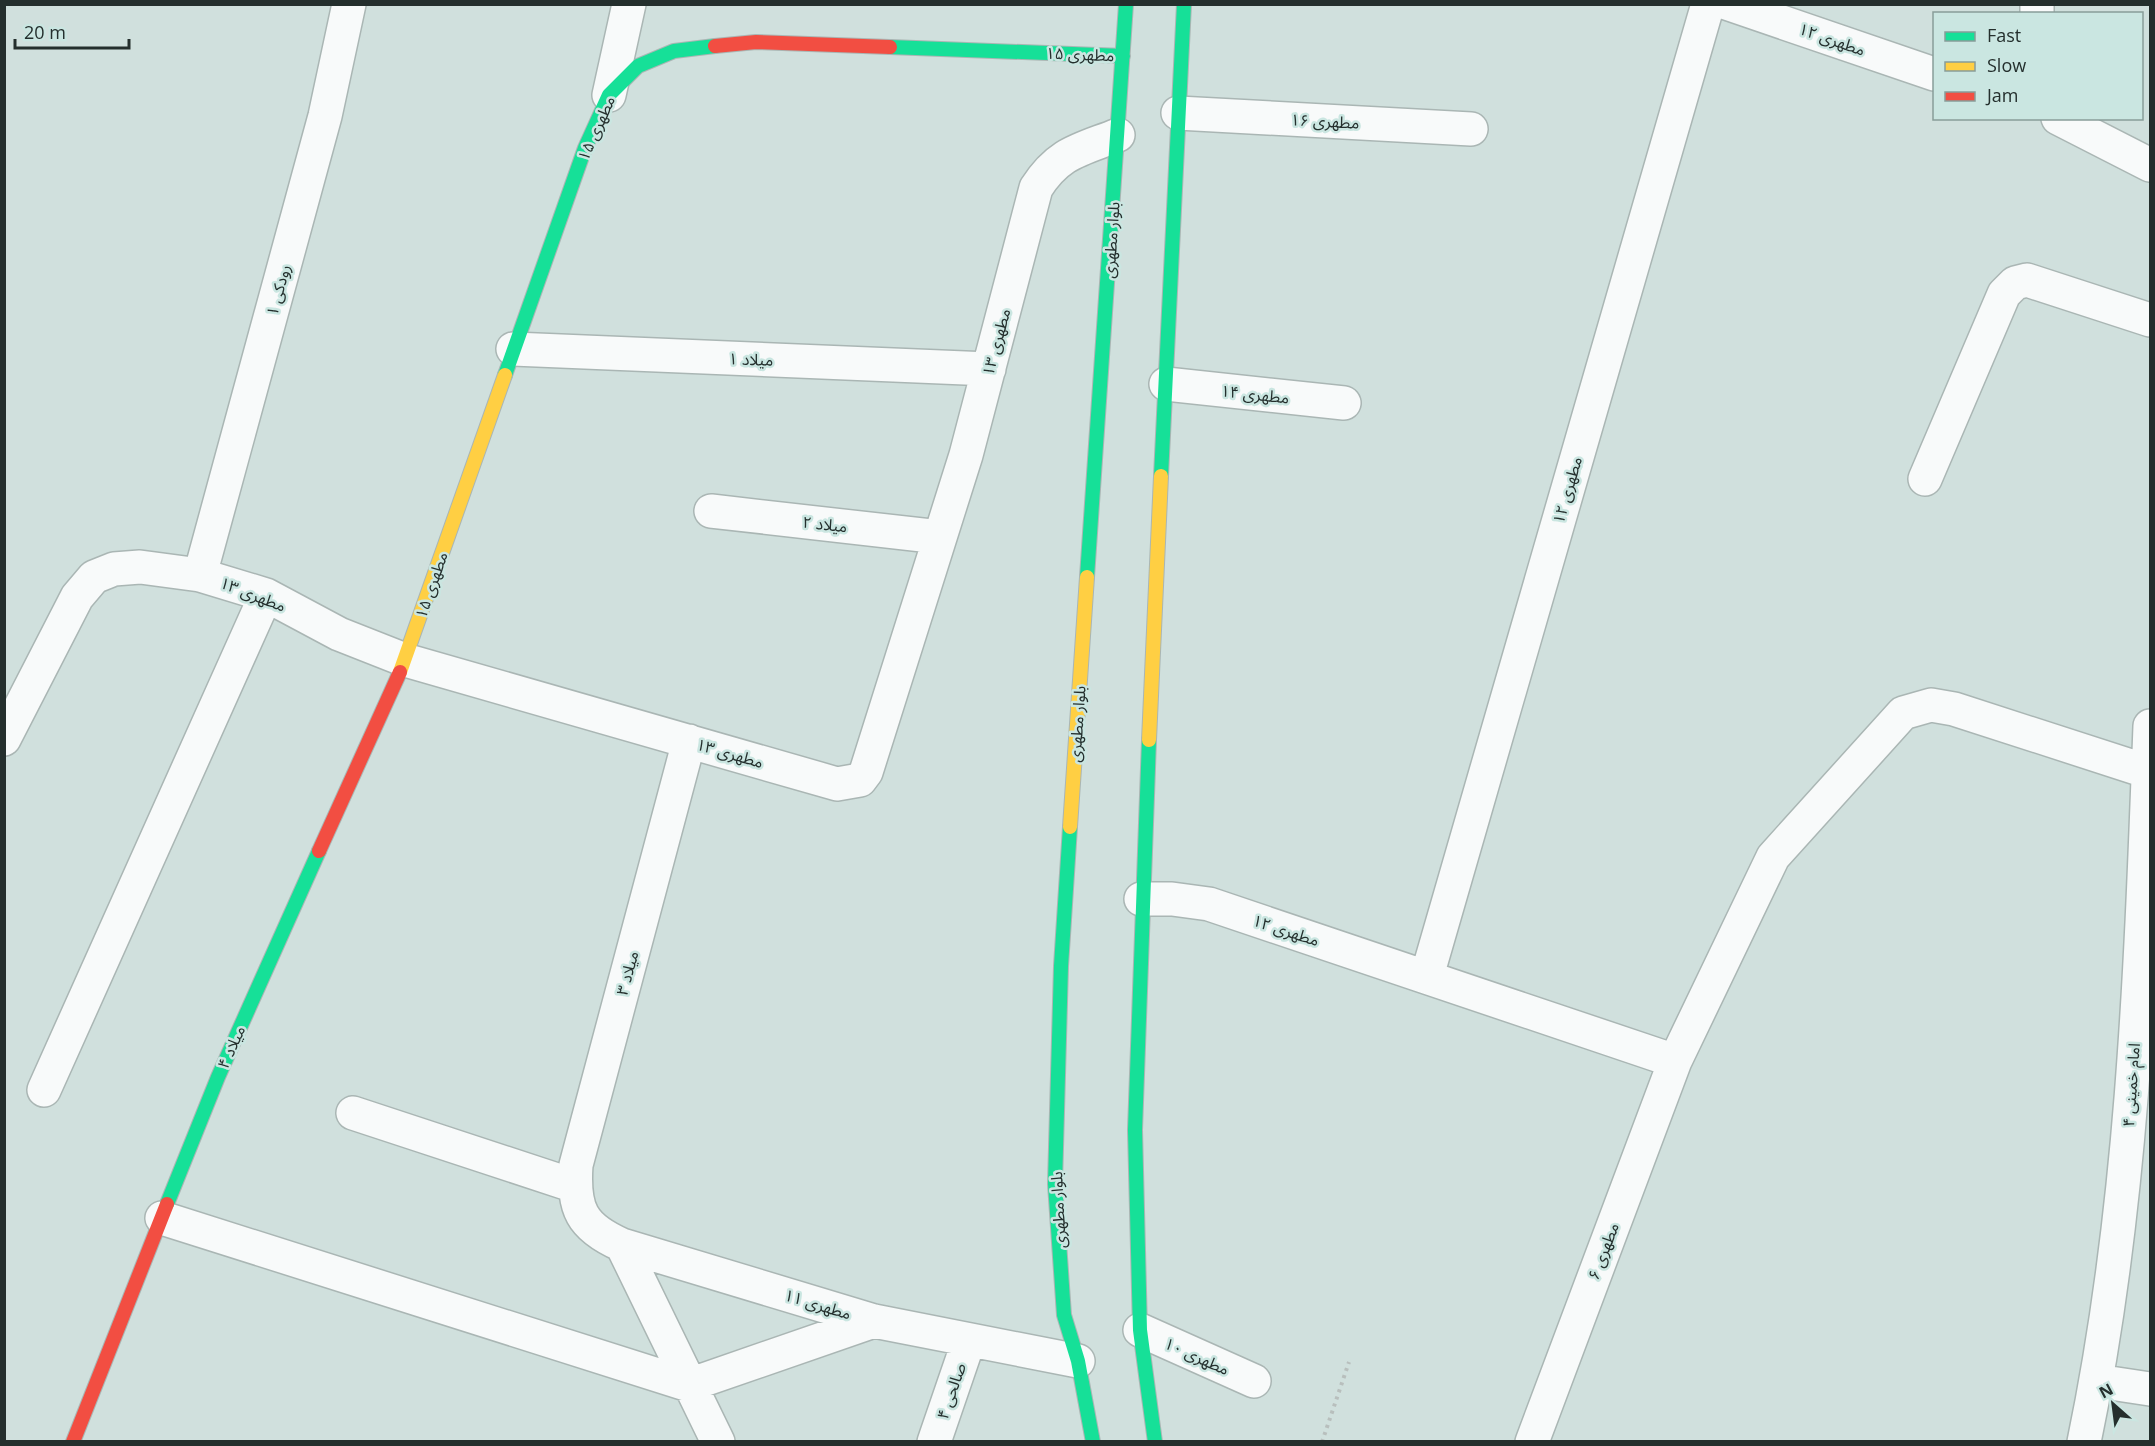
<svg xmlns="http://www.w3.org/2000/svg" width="2155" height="1446" viewBox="0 0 2155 1446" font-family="'Open Sans','Noto Sans Arabic',sans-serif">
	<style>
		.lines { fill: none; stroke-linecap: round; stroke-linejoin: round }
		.street-casing { stroke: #aab6b4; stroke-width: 36 }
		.fast-casing { stroke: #aab6b4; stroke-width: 16 }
		.slow-casing { stroke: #aab6b4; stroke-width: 16 }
		.jam-casing { stroke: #aab6b4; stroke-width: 16 }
		.path { stroke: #b8bfbd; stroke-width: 4; stroke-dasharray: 3 4.5; stroke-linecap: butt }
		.street { stroke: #f8fafa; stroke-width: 33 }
		.fast { stroke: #16e098; stroke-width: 14 }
		.slow { stroke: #ffcf43; stroke-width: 14 }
		.jam { stroke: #f24e42; stroke-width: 14 }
		.labels { text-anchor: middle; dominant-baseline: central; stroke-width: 5; stroke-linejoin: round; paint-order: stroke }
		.street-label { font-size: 16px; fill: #242f2d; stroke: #cae6e1 }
	</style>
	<rect width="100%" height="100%" fill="#d0e0dd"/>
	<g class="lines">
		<defs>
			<path id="street" d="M1729,4L1934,74
				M2037,4V14
				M609,95L629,4
				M1178,113L1471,129
				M2058,118L2150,165
				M513,349L989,369
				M1166,384L1344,403
				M1925,479L2004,294L2015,283L2027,280L2150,320
				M711,511L940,537
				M200,575L325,116L349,4
				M4,739L77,597L94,577L114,569L140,567L200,575L266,595L339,634L405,660L837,784L860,780L866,772L966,455L1036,188C1059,152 1080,150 1118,135
				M689,741L576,1165C573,1209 581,1227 622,1245L874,1321L1078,1361
				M1141,899H1172L1209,904L1675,1061
				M1427,976L1708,4
				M44,1090L266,595
				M353,1113L575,1186
				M162,1218L689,1385L874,1321
				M622,1245L718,1442
				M1140,1330L1254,1381
				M2097,1381L2150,1389
				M934,1442L969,1340
				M1532,1442L1675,1061L1773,857L1903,713L1931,705L1954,709L2149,772
				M2084,1442C2133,1207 2141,966 2150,726"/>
			<path id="fast" d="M890,47L1123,56
				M505,375L585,148L609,95L638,66L674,51L715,46
				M1161,476L1184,4
				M1087,577L1126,4
				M1149,740L1135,1130L1140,1330L1155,1442
				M1070,827L1061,966L1055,1184L1064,1315L1078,1361L1093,1442
				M167,1204L218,1077L319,851"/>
			<path id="slow" d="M400,672L505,375
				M1149,740L1161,476
				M1070,827L1087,577"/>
			<path id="jam" d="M715,46L756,42L890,47
				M319,851L400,672
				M73,1442L167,1204"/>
		</defs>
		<use href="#street" class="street-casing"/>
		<use href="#fast" class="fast-casing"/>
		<use href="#slow" class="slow-casing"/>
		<use href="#jam" class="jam-casing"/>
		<path class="path" d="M1322,1442L1349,1362"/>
		<use href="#street" class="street"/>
		<use href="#fast" class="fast"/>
		<use href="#slow" class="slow"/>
		<use href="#jam" class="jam"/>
	</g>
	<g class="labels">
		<g class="street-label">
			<text transform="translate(1832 39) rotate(19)">مطهری ۱۲</text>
			<text transform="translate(1080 54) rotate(2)">مطهری ۱۵</text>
			<text transform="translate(1325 121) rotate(3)">مطهری ۱۶</text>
			<text transform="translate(596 128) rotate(-66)">مطهری ۱۵</text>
			<text transform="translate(1111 240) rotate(-86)">بلوار مطهری</text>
			<text transform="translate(278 290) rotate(-75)">رودکی ۱</text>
			<text transform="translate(996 342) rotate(-75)">مطهری ۱۳</text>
			<text transform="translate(751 359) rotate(2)">میلاد ۱</text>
			<text transform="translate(1255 394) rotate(6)">مطهری ۱۴</text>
			<text transform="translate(1567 490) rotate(-74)">مطهری ۱۲</text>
			<text transform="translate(825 524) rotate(6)">میلاد ۲</text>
			<text transform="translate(431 585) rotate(-71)">مطهری ۱۵</text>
			<text transform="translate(253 594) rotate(21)">مطهری ۱۳</text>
			<text transform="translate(1077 724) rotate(-86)">بلوار مطهری</text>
			<text transform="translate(730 753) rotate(16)">مطهری ۱۳</text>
			<text transform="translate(1286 930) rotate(18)">مطهری ۱۲</text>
			<text transform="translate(627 973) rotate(-75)">میلاد ۳</text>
			<text transform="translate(231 1047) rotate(-66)">میلاد ۴</text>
			<text transform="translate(2131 1085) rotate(-86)">امام خمینی ۴</text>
			<text transform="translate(1058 1210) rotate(-93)">بلوار مطهری</text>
			<text transform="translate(1603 1251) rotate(-69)">مطهری ۶</text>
			<text transform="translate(818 1304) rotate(17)">مطهری ۱۱</text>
			<text transform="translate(1197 1356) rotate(24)">مطهری ۱۰</text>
			<text transform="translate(951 1391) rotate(-71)">صالحی ۴</text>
		</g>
	</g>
	<rect width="2155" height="1446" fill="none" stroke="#242f2d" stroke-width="12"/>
	<rect x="1933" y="12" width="210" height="108" fill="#cae6e1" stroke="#889d99" stroke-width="1.5"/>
	<rect x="1945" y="32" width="30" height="9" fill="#16e098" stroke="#889d99" stroke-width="1.5"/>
	<text x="1987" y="42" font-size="18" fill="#242f2d">Fast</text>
	<rect x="1945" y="62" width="30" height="9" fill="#ffcf43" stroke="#889d99" stroke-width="1.5"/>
	<text x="1987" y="72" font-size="18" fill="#242f2d">Slow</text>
	<rect x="1945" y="92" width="30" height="9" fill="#f24e42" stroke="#889d99" stroke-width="1.5"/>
	<text x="1987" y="102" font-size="18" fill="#242f2d">Jam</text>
	<g transform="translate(2113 1404) rotate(332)" stroke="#cae6e1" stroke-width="4.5" paint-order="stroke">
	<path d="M0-4.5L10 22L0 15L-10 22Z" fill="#242f2d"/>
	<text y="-9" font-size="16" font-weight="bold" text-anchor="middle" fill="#242f2d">N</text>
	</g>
	<path d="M15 39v9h114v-9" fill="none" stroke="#242f2d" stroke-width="3"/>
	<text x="24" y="39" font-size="18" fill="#242f2d" stroke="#cae6e1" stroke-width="4.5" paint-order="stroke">20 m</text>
</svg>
